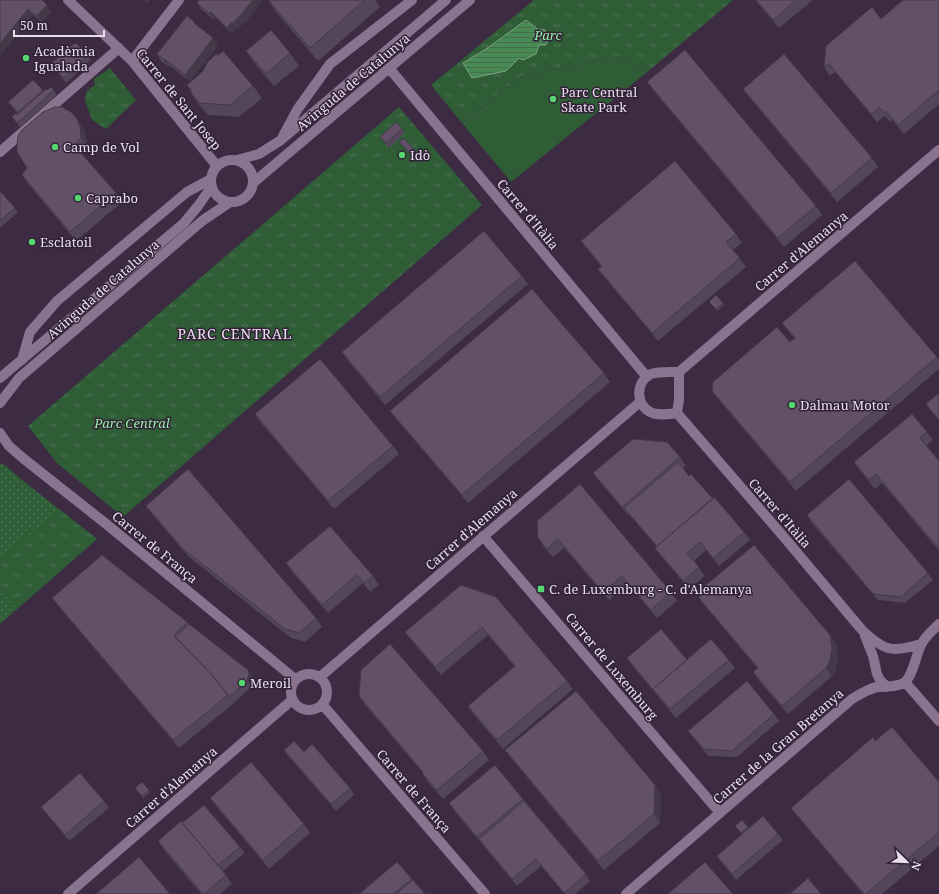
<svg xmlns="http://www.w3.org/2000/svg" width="939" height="894" viewBox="0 0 939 894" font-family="'Noto Serif',serif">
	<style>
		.grass { fill: url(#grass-dots) }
		.park { fill: url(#park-tufts) }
		.pitch { fill: #2e5d36 }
		.water { fill: url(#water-rules); stroke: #78a482 }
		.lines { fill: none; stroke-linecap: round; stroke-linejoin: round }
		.minor { stroke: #89738f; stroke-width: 10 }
		.wall { fill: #544559 }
		.shaded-wall { fill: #453849 }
		.building { fill: #625068; stroke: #453849 }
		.poi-dot { fill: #55d671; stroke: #322137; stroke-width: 1.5 }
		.labels { text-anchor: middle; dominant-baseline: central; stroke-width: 3; stroke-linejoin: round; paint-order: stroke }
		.park-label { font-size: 13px; font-style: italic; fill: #93eea1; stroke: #322137 }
		.poi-label { font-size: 13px; fill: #eadfee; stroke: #322137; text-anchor: start }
		.street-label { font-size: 13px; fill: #eadfee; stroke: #322137 }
		.neighbourhood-label { font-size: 14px; letter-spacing: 1px; fill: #eadfee; stroke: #322137 }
	</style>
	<defs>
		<pattern id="grass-dots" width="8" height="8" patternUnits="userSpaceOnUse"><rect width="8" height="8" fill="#2e5d36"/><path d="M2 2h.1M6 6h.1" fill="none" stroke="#4c7453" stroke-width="1.8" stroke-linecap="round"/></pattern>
		<pattern id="park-tufts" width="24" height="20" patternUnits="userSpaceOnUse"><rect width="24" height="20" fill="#2e5d36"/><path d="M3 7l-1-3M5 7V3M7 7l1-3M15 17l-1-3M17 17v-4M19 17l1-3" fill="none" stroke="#4c7453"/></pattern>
		<pattern id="water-rules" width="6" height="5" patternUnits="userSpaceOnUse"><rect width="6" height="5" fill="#478a53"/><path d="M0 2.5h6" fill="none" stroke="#476e4e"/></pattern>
	</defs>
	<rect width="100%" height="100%" fill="#3c2b42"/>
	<path class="grass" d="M0,463L6,466L22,480L97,539L0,624Z"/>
	<path class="park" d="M534,0H733L646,73L621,56L521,76L462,123L431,85Z
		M110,68L136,100L106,129L92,120L85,100L87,91L95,85L94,79Z
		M399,107L482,205L123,517L57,463L28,426Z
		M59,509L97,539L17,609L0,591V560Z"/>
	<path class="pitch" d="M621,56L646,73L511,182L462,123L521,76Z"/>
	<path class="water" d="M526,20L537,29L545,30V38L548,41L546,45H539L536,54L523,60L519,58L506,71L472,78L463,63L486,49Z"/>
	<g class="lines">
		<path class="minor" d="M68,0L132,61L217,166
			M132,61L179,0
			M389,68L647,377
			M283,136L297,110L330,64L412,0
			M0,152L119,48
			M237,160L259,154L281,140L446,0
			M211 181a21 21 0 1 1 42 0a21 21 0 1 1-42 0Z
			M253,183L470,0
			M22,360L30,332L57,301L187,192L211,179
			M679,372L939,150
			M0,378L184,223L198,206L212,186
			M0,403L19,378L202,221L230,202
			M677,413L783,536L862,630C884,651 892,653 921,644
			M677,413C668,414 658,416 650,412C635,404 636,381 651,374C660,371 670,372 679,372
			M677,413L679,400V372
			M0,433L9,446L24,459L105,523L295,679
			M483,536L720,813
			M865,636L873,656L877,674L880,680L887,687
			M291 692a18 18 0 1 1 36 0a18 18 0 1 1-36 0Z
			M320,677L640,402
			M905,682L939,721
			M322,704L485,894
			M68,894L292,700
			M626,894L852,699C860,694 868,689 877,687C886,686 897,688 905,682C913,675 916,655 921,645C925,636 932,631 939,624"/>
	</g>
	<path class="wall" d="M0,0L51,12L42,22L33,15Z
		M262,0L245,23L244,22L238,29L237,28L232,34L216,18L214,20L201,9L197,3Z
		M268,0H375L380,7L318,61L276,12Z
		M755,0H813L779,28Z
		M939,0V104L904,134L892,120L890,122L885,116L877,122L835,72L830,76L824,67L881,19Z
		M198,26L218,45L190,81L170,66L169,67L161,61L157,54Z
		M70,47L88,56L91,60L66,83L51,64Z
		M246,51L290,53L299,66L274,86L255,64Z
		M33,80L43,91L47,90H54L57,95L20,127L12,117L18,114L8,102Z
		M647,82L816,206L822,215L784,247L653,90Z
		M187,85L253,86L262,98L239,117L208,115L199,105L191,93V91Z
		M743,89L872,158L878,167L837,202L749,97Z
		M77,119L83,128L86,135L87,147L80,153L116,193L122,202L76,241L28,184L22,175Z
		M402,129L405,133L389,148L380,137Z
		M399,142L419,155L421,157L416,161Z
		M0,191L18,212L0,228Z
		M736,234L742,243L733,250L746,267L658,341L604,277L598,269L601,266L587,249L581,241Z
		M522,276L528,284L385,405L348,361L342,352Z
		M723,303L724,305L717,311L711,304Z
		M782,323L937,357L939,360V369L796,491L718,399L712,391L790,342L795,338Z
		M604,373L610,382L468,503L396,419L390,411Z
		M939,393V421L926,404Z
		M255,414L393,446L399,454L334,509L261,423Z
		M927,432L933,440L926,446L939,461V551L882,483L875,489L860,471L854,462Z
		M680,457L686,466L683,468L689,476L713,499L744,532L750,540L719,566L706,550L694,561L705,576L689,589L661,556L655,548L657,547L629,514L628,515L599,481L593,473Z
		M146,506L316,618L322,627L305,642L291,638L188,556L152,514Z
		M807,515L928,573L933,580L905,603L878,600L811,522Z
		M537,521L671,592L677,601L657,618L628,584L609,600L564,548L553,557L544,547L538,538Z
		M286,563L373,576L379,585L370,592L363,583L328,613L292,572Z
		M461,585L567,681L573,689L503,749L474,715L468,706L515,667L488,635L441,675L411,640L405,632Z
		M52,598L187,622L189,624L248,670L252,676L253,680L251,687L234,703L179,748L58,606Z
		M699,598L830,635L836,644L838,658L835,671L832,676L788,714L759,681L753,672L758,669L705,606Z
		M627,658L687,660H729L735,668L676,718L631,664Z
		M359,696L483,751L489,760L443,799L428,782L422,773V772L365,705Z
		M774,714L779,721L737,757L708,756L693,737L688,731Z
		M875,741L939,782V846L882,894H863L797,816L791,808Z
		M284,750L350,788L354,795L336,811L288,756Z
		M505,750L661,794L660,823L604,870L511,758Z
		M142,782L150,792L143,798L135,788Z
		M210,798L304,824L310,833L269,869L216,806Z
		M523,799L586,874L590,881L575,894H565L541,866L517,886L455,812L449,803Z
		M104,801L109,808L69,841L46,813L41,807Z
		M742,820L749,828L778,834L783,840L736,880L721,862L717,856L742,834L735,826Z
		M182,823L240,847L245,853L223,871L232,884L220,894H201L164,850L158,841Z
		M397,862L425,894H359Z"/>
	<path class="shaded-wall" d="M144,0H150L147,4Z
		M253,0H262L245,23L240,16Z
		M47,5L51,12L42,22L37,16Z
		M28,9L33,15L0,56V44Z
		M211,12L216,18L214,20L210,14Z
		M239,16L244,22L238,29L234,23Z
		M232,22L237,28L232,34L227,28Z
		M213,38L218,45L190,81L185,75Z
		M165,59L170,66L169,67L164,60Z
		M77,119L83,128L86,135L87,147L81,138Z
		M830,635L836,644L838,658L835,671L832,676L826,668Z
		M248,670L252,676L253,680L251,687L247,681Z
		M655,785L661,794L660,823L654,814Z"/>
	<path class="building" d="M0,0H42L47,5L37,16L28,9L0,44Z
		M199,0H253L240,16H239L234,23L232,22L227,28L211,12L210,14L197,3Z
		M268,0H365L310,48Z
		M756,0H796L773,20Z
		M903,0H939V90L898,125L886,111L884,113L879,107L871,114L829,64L824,67L826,46L872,7L881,19Z
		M187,16L195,22L194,23L213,38L185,75L165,59L164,60L157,54Z
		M271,30L290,53L266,74L246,51Z
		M76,43L88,56L63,78L51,64L59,57L58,55L69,45L70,47Z
		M685,50L816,206L778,238L647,82Z
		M223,51L253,86L230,105L199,103L191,93V90L187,85L203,71L207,63L216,54L219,55Z
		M784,54L872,158L831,193L743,89Z
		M33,80L43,90L18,112L8,102Z
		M51,87L54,90L17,123L12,117L16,113L17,115L46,89L47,90Z
		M55,107H62L71,112L77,119L80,127L81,138L74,145L116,193L70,232L22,175L27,168L17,152V145L18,136L22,130L43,112Z
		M396,122L402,129L386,143L380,137Z
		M404,138L419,155L415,159L399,142Z
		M675,161L736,234L726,242L740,258L652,333L598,269L602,266L581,241Z
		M0,191L15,208L0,221Z
		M484,231L522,276L380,397L342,352Z
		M855,261L937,357L790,482L712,391L713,382L777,327L790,342L795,338L782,323Z
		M532,289L604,373L462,495L390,411Z
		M716,295L723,303L716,309L709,302Z
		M320,359L393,446L328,501L255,414Z
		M939,393V420L926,404Z
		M912,414L927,432L920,438L939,461V549L876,474L869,480L854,462Z
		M633,439L667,442L680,457L622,507L593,473Z
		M678,462L689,476L691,474L713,499L657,546L624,508Z
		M188,469L316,618L299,633L285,629L182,548L146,506Z
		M849,479L928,573L901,597L873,594L807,515Z
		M580,484L671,592L651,610L622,576L603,592L558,539L547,549L538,538L537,521Z
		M714,497L744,532L713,558L700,542L687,553L699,567L683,581L655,548Z
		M330,526L373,576L364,583L357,575L322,605L286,563Z
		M754,545L830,635L832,649L829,663L826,668L782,706L753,672L758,668L699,598L700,590Z
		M102,555L187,622L174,635L211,674L228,695L173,740L52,598Z
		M461,585L496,597L567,681L497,740L468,706L515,666L482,627L435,667L405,632Z
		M189,624L248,670L249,674L247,681L229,697L211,674L175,637Z
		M661,629L687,660L653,689L654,691L627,658Z
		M711,639L729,660L670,709L653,689Z
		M390,644L483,751L437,790L422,773L423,772L359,696L361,670Z
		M747,681L774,714L732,751L704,749L688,731Z
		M576,691L655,785L654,814L598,861L505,750Z
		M892,727L939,782V832L866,894H864L791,808L873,737L875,741Z
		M294,741L304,752L312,744L350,788L331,804L284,750Z
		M251,762L304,824L263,860L210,798Z
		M495,765L523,799L477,837L449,803Z
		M80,773L104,801L65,835L41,807Z
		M142,782L149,790L142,796L135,788Z
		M524,801L586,874L564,893L536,859L512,879L479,839Z
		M204,805L240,847L218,865L182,823Z
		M763,816L778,834L732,874L717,856Z
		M742,820L748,827L741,833L735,826Z
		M181,821L226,875L204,894H203L158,841Z
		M139,857L170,894H96Z
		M397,862L412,879L393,894H359Z
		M705,862L733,894H668Z
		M808,878L821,894H790Z
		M413,880L425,894H396Z"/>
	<g class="poi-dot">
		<circle cx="26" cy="58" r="4"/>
		<circle cx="553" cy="99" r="4"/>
		<circle cx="55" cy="147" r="4"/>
		<circle cx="402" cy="155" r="4"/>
		<circle cx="78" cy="198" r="4"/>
		<circle cx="32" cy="242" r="4"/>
		<circle cx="792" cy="405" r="4"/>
		<rect x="537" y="585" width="8" height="8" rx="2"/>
		<circle cx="242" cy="683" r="4"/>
	</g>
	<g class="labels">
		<g class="park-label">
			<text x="548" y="35">Parc</text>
			<text x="132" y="423">Parc Central</text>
		</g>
		<g class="poi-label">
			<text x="34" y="51">Acadèmia<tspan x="34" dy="15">Igualada</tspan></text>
			<text x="561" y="92">Parc Central<tspan x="561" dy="15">Skate Park</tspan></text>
			<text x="63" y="147">Camp de Vol</text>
			<text x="410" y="155">Idò</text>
			<text x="86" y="198">Caprabo</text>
			<text x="40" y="242">Esclatoil</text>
			<text x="800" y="405">Dalmau Motor</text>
			<text x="549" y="589">C. de Luxemburg - C. d'Alemanya</text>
			<text x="250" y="683">Meroil</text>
		</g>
		<g class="street-label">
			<text transform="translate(353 82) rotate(-40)">Avinguda de Catalunya</text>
			<text transform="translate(179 99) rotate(51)">Carrer de Sant Josep</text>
			<text transform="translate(528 214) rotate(50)">Carrer d'Itàlia</text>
			<text transform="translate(801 251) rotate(-40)">Carrer d'Alemanya</text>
			<text transform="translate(103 289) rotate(-41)">Avinguda de Catalunya</text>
			<text transform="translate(780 513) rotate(49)">Carrer d'Itàlia</text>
			<text transform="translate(471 529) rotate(-41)">Carrer d'Alemanya</text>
			<text transform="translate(155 547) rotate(39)">Carrer de França</text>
			<text transform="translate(612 666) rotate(50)">Carrer de Luxemburg</text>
			<text transform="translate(778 746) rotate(-41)">Carrer de la Gran Bretanya</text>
			<text transform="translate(171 787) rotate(-41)">Carrer d'Alemanya</text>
			<text transform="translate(414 791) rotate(49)">Carrer de França</text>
		</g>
		<g class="neighbourhood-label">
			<text x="235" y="333">PARC CENTRAL</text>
		</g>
	</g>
	<g transform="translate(907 862) rotate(113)" stroke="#322137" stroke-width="3" paint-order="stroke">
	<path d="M0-3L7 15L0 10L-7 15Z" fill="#eadfee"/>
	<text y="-6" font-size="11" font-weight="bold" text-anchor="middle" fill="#eadfee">N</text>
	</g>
	<path d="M14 30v6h90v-6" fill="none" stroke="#eadfee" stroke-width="2"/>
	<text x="20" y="30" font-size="12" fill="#eadfee" stroke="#322137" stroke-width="3" paint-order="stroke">50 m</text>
</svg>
